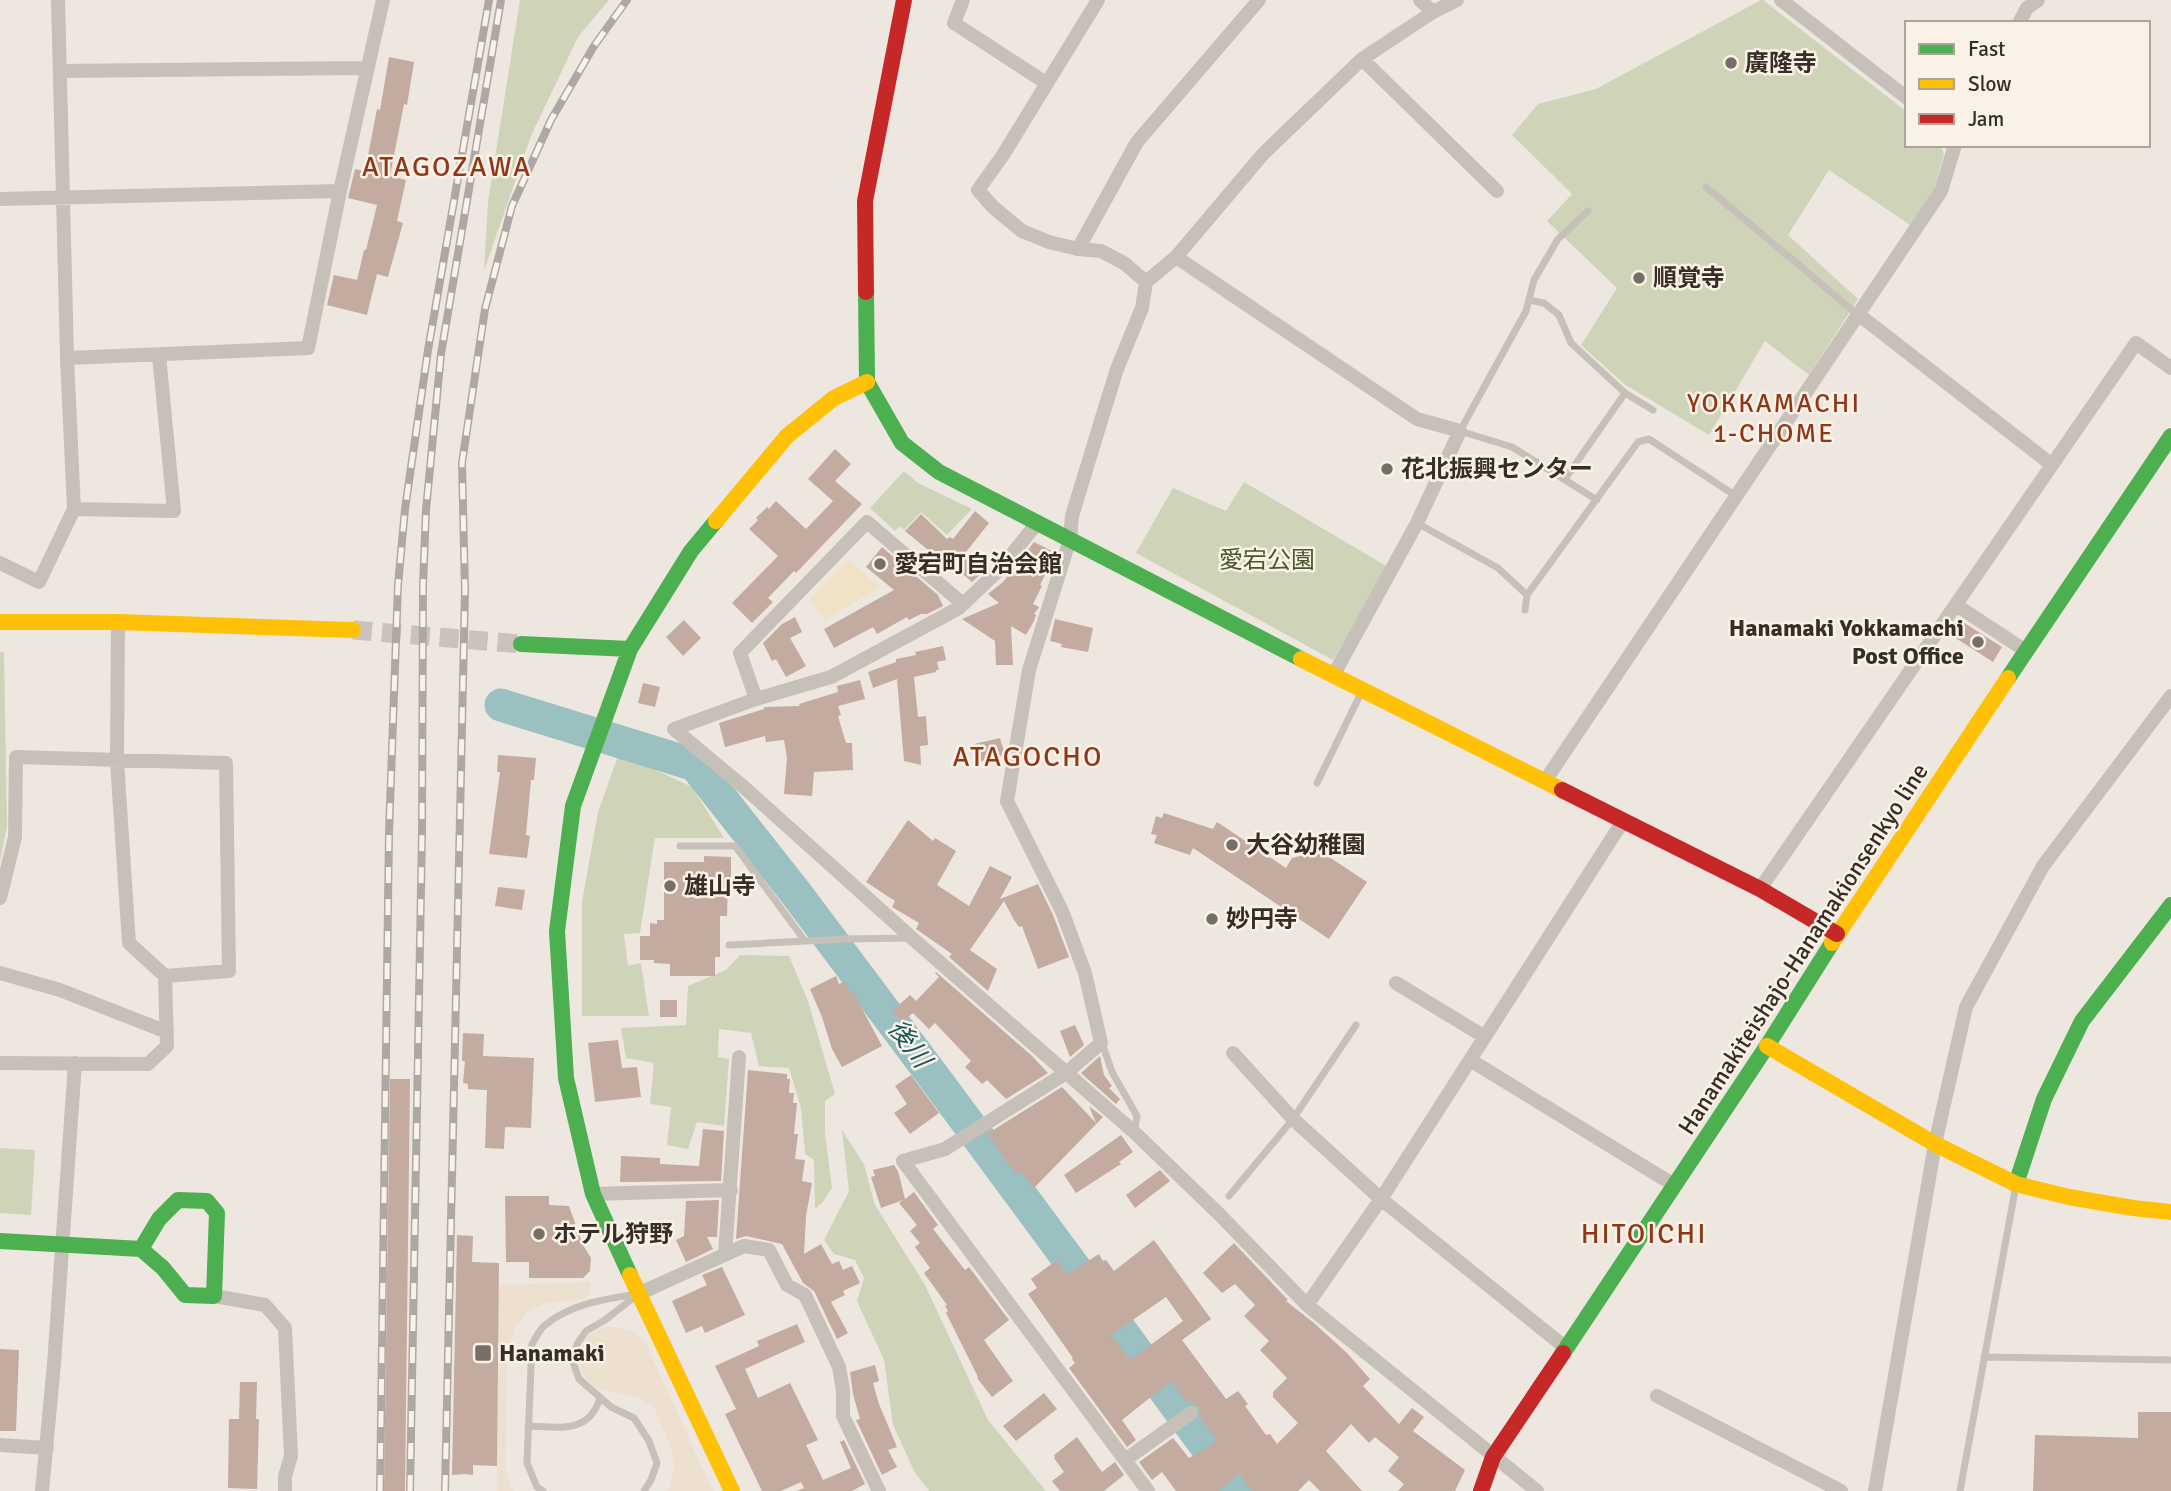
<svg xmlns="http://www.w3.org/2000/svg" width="2171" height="1491" viewBox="0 0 2171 1491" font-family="Signika,'Noto Sans JP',sans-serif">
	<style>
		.green { fill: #cfd4b9 }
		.sand { fill: #f0e2c4 }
		.plaza { fill: #ede0ce }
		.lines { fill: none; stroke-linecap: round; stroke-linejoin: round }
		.river { stroke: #9bc0c1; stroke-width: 33 }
		.building { fill: #c3aba0; fill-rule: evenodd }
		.secondary-tunnel { stroke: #cac2bb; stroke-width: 19; stroke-dasharray: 19 10; stroke-linecap: butt }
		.lane { stroke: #c7c0b9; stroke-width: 7 }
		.street { stroke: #c7c0b9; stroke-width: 14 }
		.fast { stroke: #4caf50; stroke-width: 16 }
		.slow { stroke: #ffc107; stroke-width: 16 }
		.jam { stroke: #c62828; stroke-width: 16 }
		.rail-casing { stroke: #aea8a4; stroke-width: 8 }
		.rail { stroke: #fbf2e7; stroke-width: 5; stroke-dasharray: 16; stroke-linecap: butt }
		.poi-dot { fill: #786e68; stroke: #fbf2e7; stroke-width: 2.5 }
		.labels { text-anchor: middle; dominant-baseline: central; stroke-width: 5; stroke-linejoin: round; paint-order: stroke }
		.poi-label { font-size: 24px; font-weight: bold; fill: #382d27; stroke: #fbf2e7; text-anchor: start }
		.park-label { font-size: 24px; fill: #465928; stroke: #fbf2e7 }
		.street-label { font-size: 24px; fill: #382d27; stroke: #fbf2e7 }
		.neighbourhood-label { font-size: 26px; letter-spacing: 2px; fill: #8e3819; stroke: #fbf2e7 }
		.water-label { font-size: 26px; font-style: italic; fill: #19575e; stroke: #fbf2e7 }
		.quarter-label { font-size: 28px; letter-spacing: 2px; fill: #8e3819; stroke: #fbf2e7 }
	</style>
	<rect width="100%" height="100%" fill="#eee7e0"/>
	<path class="green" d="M520,0H609L578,37L531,136L484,271L488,202Z
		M1761,0H1763L1907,112V145H1940L1944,154L1934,189L1910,225L1829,170L1788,235L1858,299L1809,375L1765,341L1709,435L1624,384L1581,345L1617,288L1547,221L1572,194L1512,135L1538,104L1596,89Z
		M904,471L918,483L972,509L947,535L921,512L904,530L900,526L895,531L870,508Z
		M1244,482L1388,567L1333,660L1136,553L1173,488L1226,511Z
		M0,652H4L7,826L0,861Z
		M619,753L692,787L724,838H655L640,933L624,934L628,966L641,963L649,1016H582V902L598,812Z
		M740,955L789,956L808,1001L835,1094L825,1101V1133L832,1188L822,1203L815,1209L814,1160L805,1154L801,1108L789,1068L759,1066L751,1033L719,1029L718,1057L729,1059L724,1126L697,1122L688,1149L667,1145L671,1107L650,1104L654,1063L626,1058L621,1028L686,1025L688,986L726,970Z
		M842,1130L864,1164L875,1205L925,1285L988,1420L1046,1491H929L914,1471L893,1425L884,1360L857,1301L864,1278L855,1260L834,1254L824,1240L849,1191Z
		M0,1148L35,1150L31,1215L0,1213Z"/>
	<path class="sand" d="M849,560L880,587L825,620L810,599Z"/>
	<path class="plaza" d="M590,1282V1292L585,1299L546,1303L527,1312L514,1330L507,1358L505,1469L513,1491H497L499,1285Z
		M608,1326L629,1330L644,1339L713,1491H667L671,1485L674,1468L672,1450L654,1408L639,1398L597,1389L584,1376L578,1360L583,1345L589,1335Z"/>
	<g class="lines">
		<path class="river" d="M501,705L695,765L795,892L939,1084L1239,1491"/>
	</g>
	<path class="building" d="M389,57L414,62L407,105L404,104L390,176L406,180L397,221L403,223L388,277L377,274L367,315L327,305L334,275L357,280L364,250H366L377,205L348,198L355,169L365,171L377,109L380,110Z
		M835,449L851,464L835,481L862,504L796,573L794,571L768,598L773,602L752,623L732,603L778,556L749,529L758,520L756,518L767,507L769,509L776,501L806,529L833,501L808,479Z
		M975,511L989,523L966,552L986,569L972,582L957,569L955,572L905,531L921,514L947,539L950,537L953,539Z
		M1034,542L1056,553L1040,585L1042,586L1033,604L1039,607L1034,614L1036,615L1034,621L1026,635L1011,626L1013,665H996L995,641L962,619L999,603L988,594L1003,582Z
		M882,547L938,595L943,606L927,614H921L909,620L907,617L877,634L873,627L834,648L824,629L894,590L866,567Z
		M795,617L802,632L790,638L806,666L786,677L776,659L772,661L763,643L782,624Z
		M1055,619L1093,628L1088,652L1061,647L1062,644L1050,641Z
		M684,620L701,638L683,656L666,637Z
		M1963,622L2002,647L1993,662L1954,637Z
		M943,646L946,660L937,662L939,670H936V672L914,677L918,717L926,716L928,745L920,746L921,765L904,761L897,679L873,688L868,672L896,662V659L916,655L915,652Z
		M860,680L865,699L838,706L841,715L838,716L846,743H852L853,770L814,772L812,796L784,794L787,758L784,740L766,742L765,736L725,747L719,723L764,709V707L800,706L799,704L838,692L837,686Z
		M643,683L660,687L655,707L638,703Z
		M1000,738L1005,755L978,762L974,744Z
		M498,755L536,758L534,780H531L526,835L530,836L527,858L489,854L500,772H497Z
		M1164,813L1213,829L1217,822L1286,868L1292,858L1313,853L1326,855L1367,882L1329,939L1193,848L1190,855L1154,843L1157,835L1151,834L1156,816L1162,818Z
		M908,820L933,841L935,838L956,851L937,885L969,906L990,866L1012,877L1000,899L1038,884L1053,915L1069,957L1038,969L1022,926L1019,927L1014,920L1004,901L970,950L997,969L988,991L949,957L952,954L916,929L919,923L892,907L895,901L866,882Z
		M704,856L731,857V879L728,880L727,916H720V957H715V976H670V964L654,963V960H640V936H650V923L657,924V920H664V862H704Z
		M498,887L525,890L522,910L495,906Z
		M936,972L1031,1055L1048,1073L1006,1099L987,1080L982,1084L965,1067L971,1061L935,1023L929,1029L913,1013L902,1022L892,1011L910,995L916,1001L939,977L935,973Z
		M836,976L839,984L845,981L849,992L852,990L882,1046L842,1067L832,1049L822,1017L810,989Z
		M660,1000H677V1017H660Z
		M1075,1025L1084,1045L1070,1057L1060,1031Z
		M463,1033L484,1034L483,1056L534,1058L531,1128L505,1127L504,1149L485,1148L487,1090L468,1089V1084L463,1083L465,1061H462Z
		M618,1040L622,1068L637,1067L641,1097L595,1102L588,1043Z
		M1100,1056L1104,1075L1112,1086L1109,1088L1120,1099L1116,1104L1081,1073Z
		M748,1070L787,1074V1079H790L789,1093H794L793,1103H797L794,1134H798L795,1159L805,1160L802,1181L812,1183L806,1216L804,1254L821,1244L832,1264L839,1261L843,1270L852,1266L860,1283L843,1291L845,1295L831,1302L848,1333L837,1339L814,1291L803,1283L782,1244L746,1236L736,1239Z
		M911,1075L939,1113L910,1134L894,1113L907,1104L895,1086Z
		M390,1079H410L405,1491H384Z
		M1062,1087L1096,1123L1089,1106L1103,1117L1034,1188L1020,1171L1016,1174L987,1134Z
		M703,1129L724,1131L721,1181L620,1182L621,1156L660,1158V1164L699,1166Z
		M1121,1135L1133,1152L1119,1162L1121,1164L1076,1193L1064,1175Z
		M894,1165L898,1171L905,1199L914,1192L938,1225L933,1229L965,1270L969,1267L1009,1320L984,1340L1013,1381L992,1397L977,1378L978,1377L946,1313L948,1311L945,1306L947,1305L924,1273L930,1268L915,1247L920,1243L910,1231L917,1225L899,1203L903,1200L881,1208L871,1177L875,1176L873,1170Z
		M1160,1170L1170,1181L1135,1208L1126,1195Z
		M505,1196H549V1205L569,1206L583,1245L591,1258L590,1271L583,1278H529V1262H506Z
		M719,1200L717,1237H707L713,1249L686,1262L676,1240L684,1236L686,1201Z
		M457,1235L473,1236L472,1262L499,1263L497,1466L473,1465V1475L465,1474L452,1475Z
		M1154,1240L1211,1319L1182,1340L1226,1399L1238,1391L1248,1404L1245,1406L1266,1435L1270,1434L1277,1444L1298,1423L1273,1397V1392L1287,1378L1260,1350L1269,1341L1244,1316L1255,1305L1235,1284L1222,1293L1203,1273L1234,1243L1288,1300L1286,1301L1314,1323L1347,1353L1370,1379L1363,1386L1399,1424L1412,1408L1424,1417L1413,1431L1465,1470L1455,1491H1398L1404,1484L1388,1471L1399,1457L1375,1437L1369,1443L1351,1424L1326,1451L1362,1491H1320L1309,1480L1298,1491H1252L1239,1473L1219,1491H1176L1162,1472L1152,1480L1139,1462L1173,1438L1189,1458L1217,1441L1200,1417L1199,1408L1188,1400L1187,1402L1171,1381L1122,1420L1136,1440L1127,1447L1069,1368L1075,1363L1072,1359L1073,1358L1028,1294L1037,1288L1031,1279L1057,1260L1067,1274L1099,1254L1103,1261L1106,1260L1114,1271ZM1166,1297L1183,1321L1130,1360L1111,1335Z
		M722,1267L745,1315L705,1333L702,1326L686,1333L672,1301L707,1285L702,1275Z
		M797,1324L805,1342L745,1369L758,1398L790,1383L818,1440L806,1445L823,1480L851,1468L840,1442L844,1440L865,1484L852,1491H797L804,1488L801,1482L781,1491H762L725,1414L736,1409L715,1366L759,1346L757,1341Z
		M0,1349L19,1350L16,1431H0Z
		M875,1365L879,1381L873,1383L879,1404L897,1447L888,1450L897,1467L882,1475L856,1420L860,1419L853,1394L850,1372Z
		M240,1382H257L256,1419H259L257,1489L228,1488L229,1419H239Z
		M1044,1393L1057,1409L1016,1441L1003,1426Z
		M2138,1412H2171V1491H2033L2035,1435L2138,1438Z
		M1077,1437L1102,1472L1115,1462L1124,1475L1104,1491H1060L1052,1481L1064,1472L1054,1458L1055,1457L1054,1455Z"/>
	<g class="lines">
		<path class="secondary-tunnel" d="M353,630L521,644"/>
		<path class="lane" d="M1706,187L1857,314
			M1588,211L1558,239L1534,280L1526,311L1460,431L1512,447L1597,500
			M1529,300L1544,303L1559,315L1571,343L1625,393L1653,410
			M1565,479L1625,393
			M1417,523L1498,568L1527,595L1525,610
			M1527,595L1638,442L1649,439L1736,496
			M1317,783L1362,691
			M680,846H735L805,941
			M729,945L845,939L911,938
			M1102,1043L1112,1072L1137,1116L1134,1132
			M1229,1196L1293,1119L1356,1025
			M637,1295L605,1320L586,1331L577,1344L573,1362L579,1379L611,1407L634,1418L649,1441L657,1463L651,1480L644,1491
			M1984,1357L2171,1360
			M528,1426C560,1427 589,1434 600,1398
			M543,1491L537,1487L527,1463L532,1344C536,1338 539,1330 544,1326C570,1304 605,1299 637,1294
			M1960,1491L2016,1185"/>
		<path class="street" d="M963,0L954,23L1046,83
			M1098,0L1003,155L978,190L993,207L1022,231L1049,242L1078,249L1101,251L1124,263L1146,282
			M1420,0L1433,12
			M1781,0L1907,98
			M2019,23L2027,8L2038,0
			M1362,59L1497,191
			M60,71L367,68
			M0,199L340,191
			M1078,249L1137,142L1259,0
			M1176,257L1417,419L1460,431L1417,523L1333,676
			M1858,314L2052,465
			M67,358L308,348L340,191L383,0
			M74,509L174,511L159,355
			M1038,522L1000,569L959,608L831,677L756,699L674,729L746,789L912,938L1134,1132L1220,1215L1307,1305L1537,1491
			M0,563L39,582L74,509L67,358L58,0
			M1956,605L2026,651
			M756,699L740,653L867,522L963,604
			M1545,781L1941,191L1955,145
			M1760,889L2136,343L2171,368
			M0,898L15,837L16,757L226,763L229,971L165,976
			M0,973L60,990L167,1032
			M1396,983L1485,1037
			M1233,1053L1293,1119L1381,1199L1566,1348
			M1470,1060L1674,1185
			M0,1063L148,1064L167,1046L165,976L129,943L117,761L118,622
			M593,1194L731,1190
			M725,1254L739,1057
			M638,1294L744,1246L769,1250L787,1285L805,1295L839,1367L843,1391V1416L879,1491
			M214,1296L265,1305L285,1328L291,1456L285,1476V1491
			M1307,1305L1381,1199L1623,821
			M1657,1396L1841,1491
			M0,1445L47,1448
			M1125,1460L1191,1413
			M42,1491L54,1364L75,1063
			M1148,1491L903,1161L945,1149L1066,1073L1101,1043L1085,973L1062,911L1007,801L1029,670L1070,539L1072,516L1104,411L1117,369L1142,308L1146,282L1176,257L1263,154L1362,59L1433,12L1457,0
			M1875,1491L1935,1144L1966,1007L2043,866L2171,696"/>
		<path class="fast" d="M866,292L867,382L902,443L939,472L1301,659
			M521,644L630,649
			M2008,678L2171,436
			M2016,1184L2044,1099L2082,1021L2171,905
			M0,1241L141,1249L163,1268L185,1295L214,1296L217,1213L207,1201L178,1200L159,1219L141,1249
			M630,1275L593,1194L566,1078L557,931L573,806L630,649L691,551L716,521
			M1563,1353L1767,1046L1832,943"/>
		<path class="slow" d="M716,521L787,436L834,398L867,382
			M0,622H118L353,630
			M1301,659L1562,790
			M1832,943L2008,678
			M1767,1046L1935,1144L2016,1184L2069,1197L2133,1208L2171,1212
			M630,1275L732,1491"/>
		<path class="jam" d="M866,292L865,201L904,0
			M1562,790L1760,889L1837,934
			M1481,1491L1493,1457L1563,1353"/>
		<defs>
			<path id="rail" d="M380,1491L389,832L398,585L405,509L428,350L489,0
				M410,1491L422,834L423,586L426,510L441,354L501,0
				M445,1491L465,591L462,463L485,309L512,206L551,120L594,46L627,0"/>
		</defs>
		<use href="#rail" class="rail-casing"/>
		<use href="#rail" class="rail"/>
	</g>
	<g class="poi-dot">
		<circle cx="1731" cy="63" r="7"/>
		<circle cx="1639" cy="278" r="7"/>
		<circle cx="1387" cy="469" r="7"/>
		<circle cx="880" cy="564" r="7"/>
		<circle cx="1978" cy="642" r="7"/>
		<circle cx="1232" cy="845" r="7"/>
		<circle cx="670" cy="886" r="7"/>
		<circle cx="1212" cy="919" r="7"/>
		<circle cx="539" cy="1234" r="7"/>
		<rect x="474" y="1344" width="18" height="18" rx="3.5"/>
	</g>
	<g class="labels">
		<g class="poi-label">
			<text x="1745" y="63">廣隆寺</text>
			<text x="1653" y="278">順覚寺</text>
			<text x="1401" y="469">花北振興センター</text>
			<text x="894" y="564">愛宕町自治会館</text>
			<text x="1964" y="628" text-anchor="end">Hanamaki Yokkamachi<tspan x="1964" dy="28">Post Office</tspan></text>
			<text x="1246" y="845">大谷幼稚園</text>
			<text x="684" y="886">雄山寺</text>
			<text x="1226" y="919">妙円寺</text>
			<text x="553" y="1234">ホテル狩野</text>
			<text x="499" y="1353">Hanamaki</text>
		</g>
		<g class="park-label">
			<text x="1267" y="560">愛宕公園</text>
		</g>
		<g class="street-label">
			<text transform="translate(1803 949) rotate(-57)">Hanamakiteishajo-Hanamakionsenkyo line</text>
		</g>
		<g class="neighbourhood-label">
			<text x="1774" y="404">YOKKAMACHI<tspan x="1774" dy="30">1-CHOME</tspan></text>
		</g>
		<g class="water-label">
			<text transform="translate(909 1044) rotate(53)">後川</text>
		</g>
		<g class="quarter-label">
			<text x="447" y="167">ATAGOZAWA</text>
			<text x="1028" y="757">ATAGOCHO</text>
			<text x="1644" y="1234">HITOICHI</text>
		</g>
	</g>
	<rect x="1905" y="21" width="245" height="126" fill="#fbf2e7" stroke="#ada39a" stroke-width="2"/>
	<rect x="1919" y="44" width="35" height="10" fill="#4caf50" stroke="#ada39a" stroke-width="2"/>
	<text x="1968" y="56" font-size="21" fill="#382d27">Fast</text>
	<rect x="1919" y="79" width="35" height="10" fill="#ffc107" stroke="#ada39a" stroke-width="2"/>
	<text x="1968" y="91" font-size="21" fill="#382d27">Slow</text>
	<rect x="1919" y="114" width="35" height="10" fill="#c62828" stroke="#ada39a" stroke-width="2"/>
	<text x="1968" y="126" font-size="21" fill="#382d27">Jam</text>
</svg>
